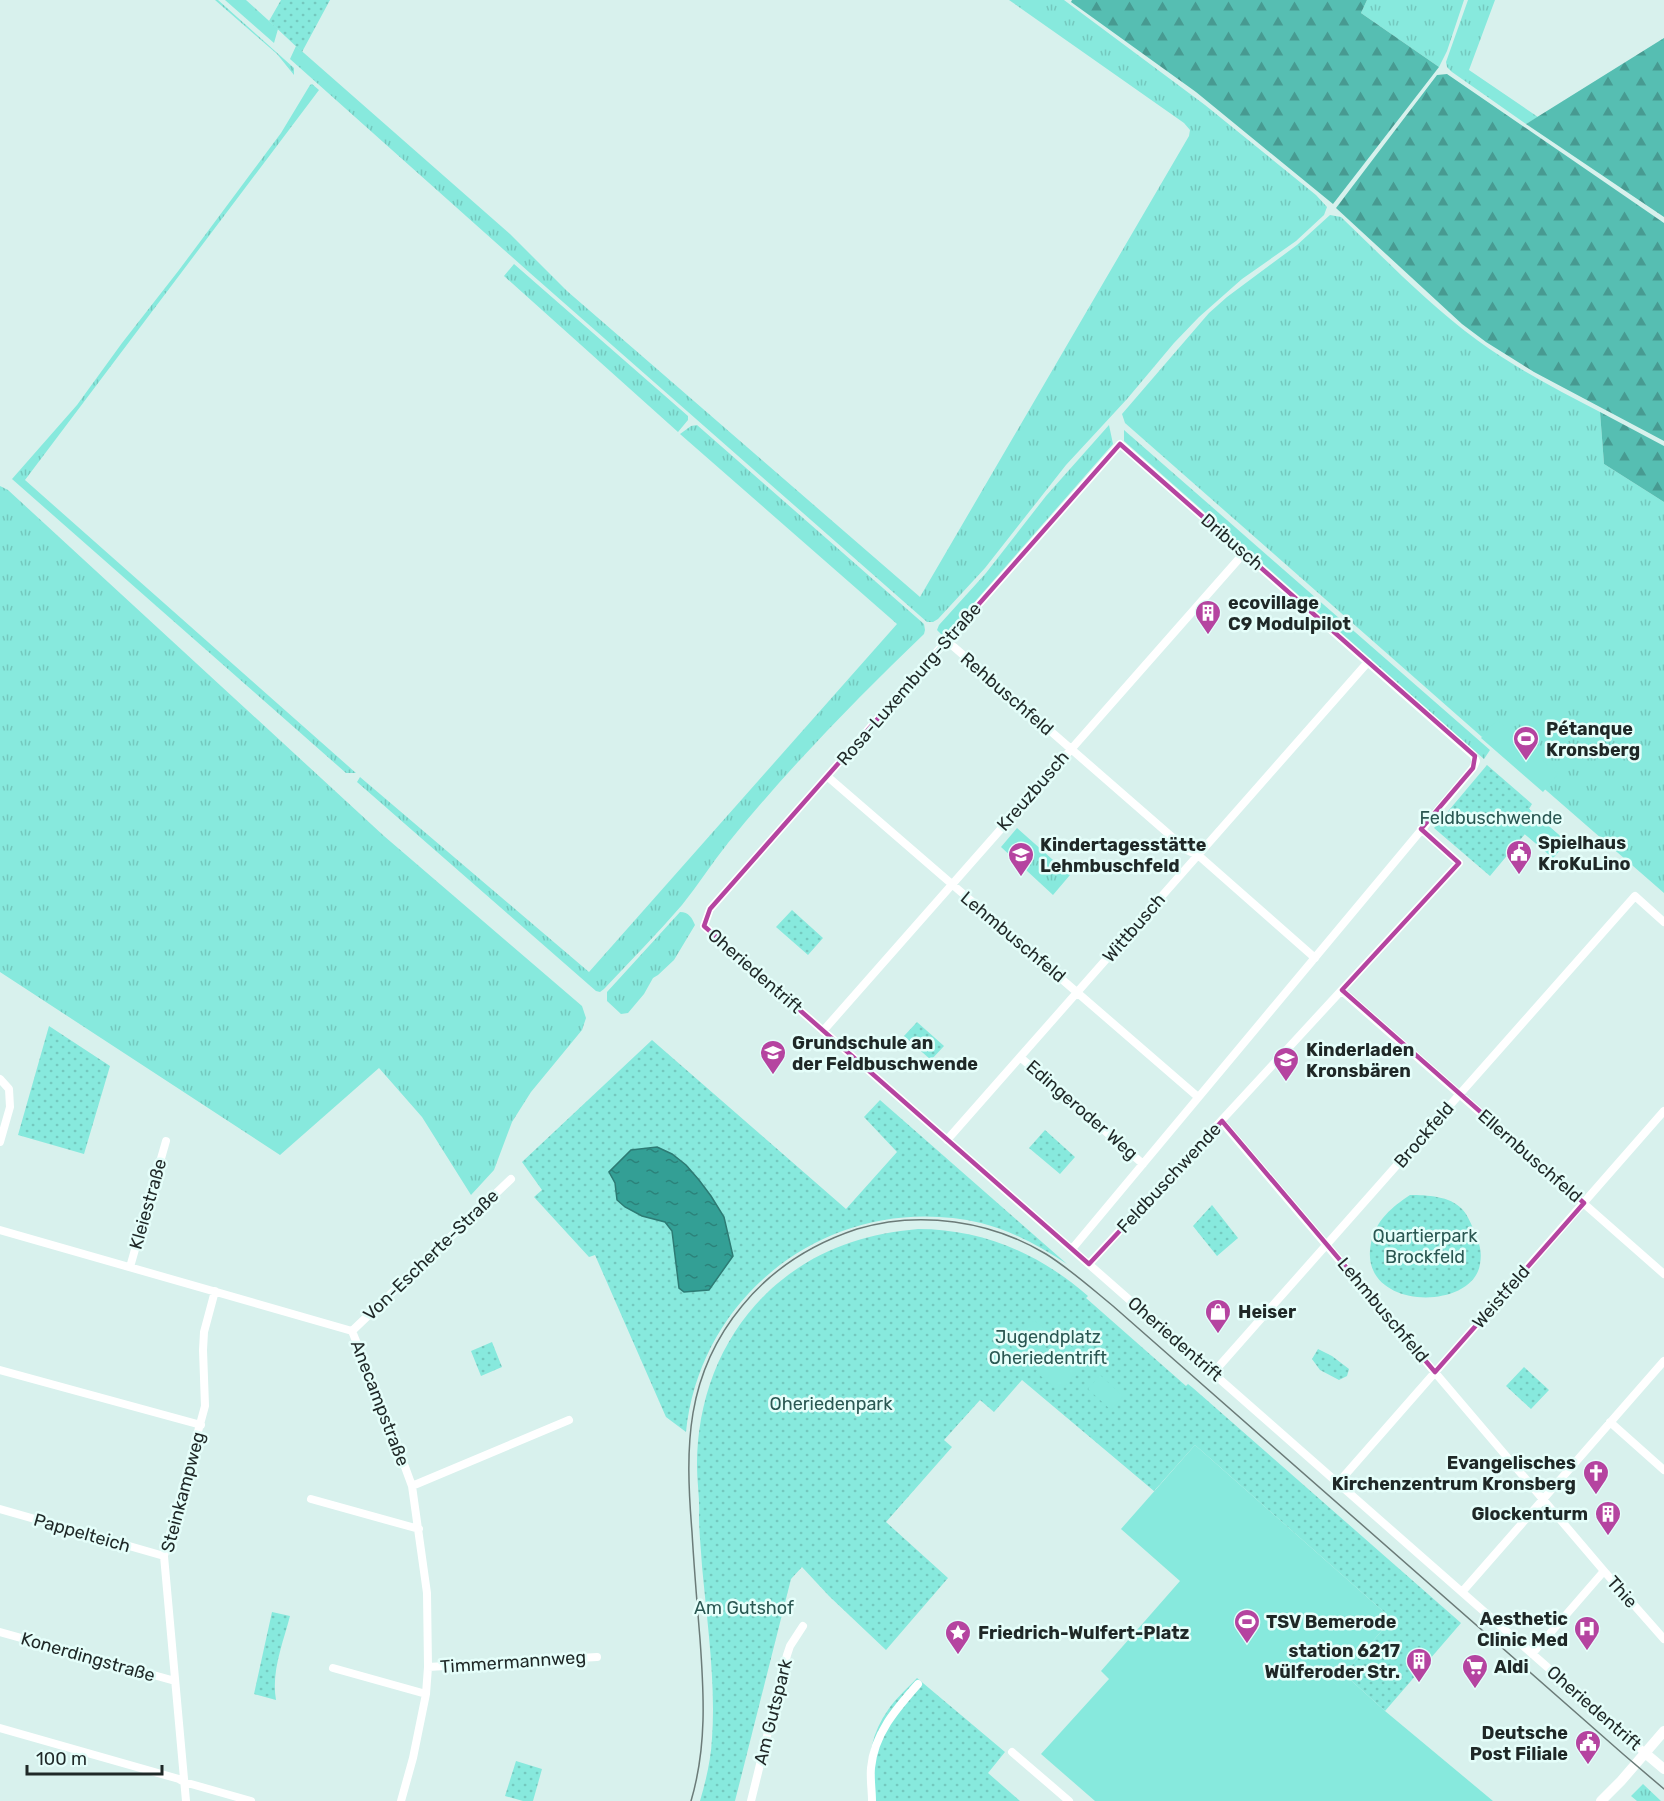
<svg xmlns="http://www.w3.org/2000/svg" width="1664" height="1801" viewBox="0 0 1664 1801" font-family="Rubik,sans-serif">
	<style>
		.grass { fill: url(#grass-tufts) }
		.forest { fill: url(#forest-firs) }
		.park { fill: url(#park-dots) }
		.pitch { fill: #87e9dd }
		.water { fill: url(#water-ripples); stroke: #2d7b74; stroke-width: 1.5 }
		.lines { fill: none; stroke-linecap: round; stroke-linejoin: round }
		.street { stroke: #fff; stroke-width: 8 }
		.secondary { stroke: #fff; stroke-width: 10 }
		.tram { stroke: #6b7b78; stroke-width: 1.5 }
		.marked { fill: none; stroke: #b544a0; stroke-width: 4.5; stroke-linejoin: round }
		.labels { text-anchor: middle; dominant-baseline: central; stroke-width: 5; stroke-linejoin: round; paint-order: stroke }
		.street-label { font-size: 18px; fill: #1f2827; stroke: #e5fefa }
		.poi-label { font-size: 18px; font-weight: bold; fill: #1f2827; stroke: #e5fefa; text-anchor: start }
		.park-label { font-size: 18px; fill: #2a5752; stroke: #e5fefa }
	</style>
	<defs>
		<pattern id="grass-tufts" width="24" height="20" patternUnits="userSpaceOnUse" patternTransform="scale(1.5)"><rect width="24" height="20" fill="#87e9dd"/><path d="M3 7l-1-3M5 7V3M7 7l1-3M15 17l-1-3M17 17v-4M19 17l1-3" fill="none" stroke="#74c8be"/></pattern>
		<pattern id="forest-firs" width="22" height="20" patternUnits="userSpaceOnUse" patternTransform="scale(1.5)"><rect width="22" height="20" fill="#56beb2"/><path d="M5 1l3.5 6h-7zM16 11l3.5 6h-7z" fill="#479a91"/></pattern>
		<pattern id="park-dots" width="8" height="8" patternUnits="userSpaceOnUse" patternTransform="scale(1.5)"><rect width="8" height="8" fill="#87e9dd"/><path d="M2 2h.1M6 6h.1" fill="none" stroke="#74c8be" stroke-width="1.8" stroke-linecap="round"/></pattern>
		<pattern id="water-ripples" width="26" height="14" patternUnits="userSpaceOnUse" patternTransform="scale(1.5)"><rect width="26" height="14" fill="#339f95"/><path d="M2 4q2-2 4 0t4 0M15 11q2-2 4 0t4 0" fill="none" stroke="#2b827a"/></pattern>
	</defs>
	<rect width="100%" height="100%" fill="#d8f1ed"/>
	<path class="grass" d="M215,0H218L294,68V75L277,54Z
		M225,0H246L278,29L274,43Z
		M1009,0H1064L1205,105L1316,195L1327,207L1324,215L1296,241L1242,279L1199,317L1174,343L1127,399L1066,465L985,568L938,619L933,622H927L530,273L290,59L296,46L510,234L567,291L920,597L1189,136L1190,130L1184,123Z
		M1367,0H1464L1447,51L1439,67L1361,13Z
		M1468,0H1495L1469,70L1538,117L1526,124L1452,72L1447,67L1446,62Z
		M312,84L319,90L25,480L356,773H346L12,479L77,405L122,343L179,270L281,133L310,85Z
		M1330,215L1341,217C1385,259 1428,304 1477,340C1515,368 1558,390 1600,412L1604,464L1664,502V893L1484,736L1482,737L1125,423L1122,414L1209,313L1227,297L1297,245Z
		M514,264L688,416V420L678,432L504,276Z
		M697,425L924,624L925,630L924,634C855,700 788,769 728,843C712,863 698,885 682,905C657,934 630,961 604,989L600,992L596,991L357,782L360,777L589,972L897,624L680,434L691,426Z
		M1109,425L1113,444L944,637L937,630L939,625L986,573L1046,496Z
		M1124,430L1490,750L1484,759L1124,441Z
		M0,486L8,490L384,836L582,1006L586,1018L582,1030L531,1092L512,1122L494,1170L471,1195L422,1117L379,1068L280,1155L0,972Z
		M1017,828L1070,875L1053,895L1001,847Z
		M680,912C689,912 692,918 695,925L674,960L658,975L653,978L644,994L628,1013L621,1014L607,1001V992Z
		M1643,1784L1661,1801H1637L1631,1796Z"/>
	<path class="forest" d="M1072,0H1367L1361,13L1439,67L1333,204L1196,92L1071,2Z
		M1664,38V217L1526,124Z
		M1447,74L1664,223V441L1534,372L1486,342L1462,324L1336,208L1437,75Z
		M1600,412L1664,446V502L1604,464Z"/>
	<path class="park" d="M281,0H330L302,52L269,21Z
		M1487,765L1532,804L1529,809L1567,842L1553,858L1525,834L1490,876L1434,828Z
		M792,910L823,938L808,955L776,927Z
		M917,1022L944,1046L931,1060L904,1036Z
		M49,1026L110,1066L84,1154L18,1135Z
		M652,1040L846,1209L897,1152L864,1117L880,1100L1067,1264C1040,1246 1012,1231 981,1223C839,1190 701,1287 686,1432L666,1417L595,1255L589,1257L534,1197L542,1190L522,1162Z
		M1045,1130L1075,1157L1060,1174L1029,1148Z
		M1410,1195C1427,1195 1450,1196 1462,1209C1468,1215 1472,1226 1475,1233C1480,1245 1482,1252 1480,1264C1473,1312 1357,1311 1371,1243C1376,1220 1392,1207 1410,1195Z
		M1212,1205L1238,1238L1217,1256L1193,1226Z
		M918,1229C983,1229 1040,1254 1088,1296L1086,1298L1186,1386L1188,1384L1193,1388L1461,1623L1385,1711L1344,1674L1392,1619L1195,1445L1154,1491L1022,1380L994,1412L980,1400L944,1440L952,1447L886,1522L948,1578L886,1650L829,1596L802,1567L791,1579L735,1801H700C706,1780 711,1760 712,1738C716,1684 707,1621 702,1566C701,1549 699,1532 699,1516C700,1499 697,1483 697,1466C697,1399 721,1336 770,1290C813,1251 861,1234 918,1229Z
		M492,1342L502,1367L481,1376L471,1351Z
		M1318,1349L1332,1356L1349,1369L1347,1376L1339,1380L1320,1370L1312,1359Z
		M1524,1367L1549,1390L1531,1409L1506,1386Z
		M272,1612L290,1616C283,1643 271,1672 276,1700L254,1694Z
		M917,1678L1005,1752L988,1773L1020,1801H869C867,1768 868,1738 888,1710C896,1698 908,1688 917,1678Z
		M516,1761L542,1769L533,1801H523L505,1796Z"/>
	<path class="pitch" d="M1497,720L1558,774L1543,792L1481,738Z
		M1528,808L1567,842L1553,858L1514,825Z
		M1034,1320L1050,1333L1027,1360L1011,1347Z
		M1063,1340L1087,1359L1060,1392L1036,1372Z
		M1100,1375L1123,1396L1111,1410L1088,1389Z
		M1195,1445L1392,1619L1344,1674L1385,1711L1493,1801H1095L1041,1754L1109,1679L1101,1671L1180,1581L1121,1529Z"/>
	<path class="water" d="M657,1147L672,1154L686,1165L699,1180L711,1196L724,1217L733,1256L709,1290L684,1292L679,1288L672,1231L665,1222L642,1216L625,1207L617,1200L615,1183L609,1172L631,1150Z"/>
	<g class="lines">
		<path class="street" d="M945,641L954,647L1187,850L1198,855L1315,958
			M828,777L1198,1097
			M1342,991L1664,1274
			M823,1031L1244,553
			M1020,1057L1143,1164
			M0,1079L9,1089L10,1107L0,1142
			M1221,1121L1604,1571L1664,1639
			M947,1140L1368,662
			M0,1230L352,1331L387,1418L412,1486L427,1593L428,1667L426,1694L413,1758L401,1801
			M1072,1249L1473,768L1476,761L1473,755L1120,444L710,909L704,926L1645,1753
			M1089,1264L1459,863L1421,829
			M130,1267L166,1141
			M352,1331L511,1179
			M0,1370L201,1425
			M1213,1373L1635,896L1664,922
			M1610,1422L1664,1470
			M1338,1483L1664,1111
			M412,1486L569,1420
			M311,1499L419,1529
			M0,1509L164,1556
			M1462,1592L1664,1361
			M0,1632L175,1681
			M1532,1654L1604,1571
			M428,1667L597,1657
			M333,1668L426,1694
			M0,1728L179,1779L184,1782L251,1801
			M1012,1752L1069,1801
			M186,1801L164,1556L205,1406L203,1350L204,1332L215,1291
			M751,1801L787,1655L790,1646L803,1626
			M872,1801C872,1790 870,1779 871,1768C874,1734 896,1709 918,1684"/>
		<path class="secondary" d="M1645,1753L1664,1769
			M1601,1801L1621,1781L1664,1731"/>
		<path class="tram" d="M691,1801C707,1747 704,1694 700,1639C697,1603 694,1567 692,1532C685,1447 685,1375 742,1306C772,1269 812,1244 857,1229C920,1210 991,1221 1046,1254C1070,1269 1091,1288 1113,1306L1623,1754L1664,1789"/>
	</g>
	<path class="marked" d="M1120,444L1475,756L1473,768L1421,829L1459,863L1342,990L1584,1203L1435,1372L1222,1121L1089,1264L704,926L710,909Z"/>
	<defs>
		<symbol id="building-pin" viewBox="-11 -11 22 30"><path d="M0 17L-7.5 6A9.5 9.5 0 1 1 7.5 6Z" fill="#b544a0" stroke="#e5fefa"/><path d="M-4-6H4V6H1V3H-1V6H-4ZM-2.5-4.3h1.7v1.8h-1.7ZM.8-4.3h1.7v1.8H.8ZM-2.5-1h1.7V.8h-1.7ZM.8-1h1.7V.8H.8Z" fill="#fff"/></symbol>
		<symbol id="stadium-pin" viewBox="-11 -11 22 30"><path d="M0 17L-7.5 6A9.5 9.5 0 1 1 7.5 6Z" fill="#b544a0" stroke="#e5fefa"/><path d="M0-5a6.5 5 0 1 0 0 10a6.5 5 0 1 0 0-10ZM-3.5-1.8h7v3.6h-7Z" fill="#fff"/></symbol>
		<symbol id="civic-pin" viewBox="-11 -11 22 30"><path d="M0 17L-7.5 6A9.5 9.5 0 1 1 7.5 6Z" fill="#b544a0" stroke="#e5fefa"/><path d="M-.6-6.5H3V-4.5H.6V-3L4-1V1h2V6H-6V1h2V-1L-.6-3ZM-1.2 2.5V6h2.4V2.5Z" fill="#fff"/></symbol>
		<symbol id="school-pin" viewBox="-11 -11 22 30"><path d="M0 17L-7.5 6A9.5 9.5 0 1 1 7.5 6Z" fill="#b544a0" stroke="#e5fefa"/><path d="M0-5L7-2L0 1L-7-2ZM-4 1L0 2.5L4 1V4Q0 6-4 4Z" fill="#fff"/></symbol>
		<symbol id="shop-pin" viewBox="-11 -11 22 30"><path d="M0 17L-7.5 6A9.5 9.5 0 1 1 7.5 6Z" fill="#b544a0" stroke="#e5fefa"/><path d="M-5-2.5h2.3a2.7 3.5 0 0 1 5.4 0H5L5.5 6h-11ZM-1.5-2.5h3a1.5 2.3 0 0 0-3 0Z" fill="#fff"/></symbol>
		<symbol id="church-pin" viewBox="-11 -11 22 30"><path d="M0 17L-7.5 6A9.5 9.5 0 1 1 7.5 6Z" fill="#b544a0" stroke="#e5fefa"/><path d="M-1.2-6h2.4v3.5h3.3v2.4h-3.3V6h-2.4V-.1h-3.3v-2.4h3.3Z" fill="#fff"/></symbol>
		<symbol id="hospital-pin" viewBox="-11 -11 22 30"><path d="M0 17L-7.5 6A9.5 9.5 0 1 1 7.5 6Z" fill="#b544a0" stroke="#e5fefa"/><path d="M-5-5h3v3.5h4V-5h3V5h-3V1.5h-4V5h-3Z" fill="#fff"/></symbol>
		<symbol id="sight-pin" viewBox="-11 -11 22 30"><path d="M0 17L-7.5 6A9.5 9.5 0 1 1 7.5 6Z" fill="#b544a0" stroke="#e5fefa"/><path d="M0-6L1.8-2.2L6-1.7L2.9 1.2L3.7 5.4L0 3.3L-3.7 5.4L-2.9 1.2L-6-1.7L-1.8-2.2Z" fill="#fff"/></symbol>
		<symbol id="supermarket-pin" viewBox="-11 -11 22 30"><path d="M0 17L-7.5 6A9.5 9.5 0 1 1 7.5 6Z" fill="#b544a0" stroke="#e5fefa"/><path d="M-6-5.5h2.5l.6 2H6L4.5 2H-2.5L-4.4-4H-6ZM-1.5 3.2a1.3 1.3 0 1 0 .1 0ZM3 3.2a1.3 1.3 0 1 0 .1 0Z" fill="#fff"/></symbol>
	</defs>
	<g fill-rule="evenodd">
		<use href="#building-pin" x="1193" y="598" width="30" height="40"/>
		<use href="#stadium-pin" x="1511" y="724" width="30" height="40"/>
		<use href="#civic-pin" x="1504" y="838" width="30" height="40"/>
		<use href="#school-pin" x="1006" y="840" width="30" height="40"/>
		<use href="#school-pin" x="758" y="1038" width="30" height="40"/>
		<use href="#school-pin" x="1271" y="1045" width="30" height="40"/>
		<use href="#shop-pin" x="1203" y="1297" width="30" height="40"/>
		<use href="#church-pin" x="1581" y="1458" width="30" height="40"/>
		<use href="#building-pin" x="1593" y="1499" width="30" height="40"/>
		<use href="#stadium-pin" x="1232" y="1607" width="30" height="40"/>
		<use href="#hospital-pin" x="1572" y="1614" width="30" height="40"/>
		<use href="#sight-pin" x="943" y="1618" width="30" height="40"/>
		<use href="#building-pin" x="1404" y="1646" width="30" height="40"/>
		<use href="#supermarket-pin" x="1460" y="1652" width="30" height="40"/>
		<use href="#civic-pin" x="1573" y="1728" width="30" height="40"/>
	</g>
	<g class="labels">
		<g class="street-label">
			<text transform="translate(1232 542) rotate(41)">Dribusch</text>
			<text transform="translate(909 684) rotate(-49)">Rosa-Luxemburg-Straße</text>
			<text transform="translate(1007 694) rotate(41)">Rehbuschfeld</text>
			<text transform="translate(1033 791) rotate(-49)">Kreuzbusch</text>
			<text transform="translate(1134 928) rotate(-49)">Wittbusch</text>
			<text transform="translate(1013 937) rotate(40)">Lehmbuschfeld</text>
			<text transform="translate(755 971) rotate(41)">Oheriedentrift</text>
			<text transform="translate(1082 1110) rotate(41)">Edingeroder Weg</text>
			<text transform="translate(1424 1135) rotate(-49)">Brockfeld</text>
			<text transform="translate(1530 1156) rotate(41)">Ellernbuschfeld</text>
			<text transform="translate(1169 1178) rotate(-47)">Feldbuschwende</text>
			<text transform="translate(148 1204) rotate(-74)">Kleiestraße</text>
			<text transform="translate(431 1255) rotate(-44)">Von-Escherte-Straße</text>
			<text transform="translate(1501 1297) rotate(-49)">Weistfeld</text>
			<text transform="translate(1383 1310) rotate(50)">Lehmbuschfeld</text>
			<text transform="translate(1175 1339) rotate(41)">Oheriedentrift</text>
			<text transform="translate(380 1403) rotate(69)">Anecampstraße</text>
			<text transform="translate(183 1492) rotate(-75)">Steinkampweg</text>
			<text transform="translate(82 1533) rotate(16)">Pappelteich</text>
			<text transform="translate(1622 1592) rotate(48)">Thie</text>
			<text transform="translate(88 1657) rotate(16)">Konerdingstraße</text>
			<text transform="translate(513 1662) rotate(-4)">Timmermannweg</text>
			<text transform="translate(1594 1708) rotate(41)">Oheriedentrift</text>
			<text transform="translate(773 1712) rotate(-76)">Am Gutspark</text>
		</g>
		<g class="poi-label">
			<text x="1228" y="603">ecovillage<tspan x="1228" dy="21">C9 Modulpilot</tspan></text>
			<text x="1546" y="729">Pétanque<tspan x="1546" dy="21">Kronsberg</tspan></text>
			<text x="1538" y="843">Spielhaus<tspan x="1538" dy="21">KroKuLino</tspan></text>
			<text x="1040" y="845">Kindertagesstätte<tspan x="1040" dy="21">Lehmbuschfeld</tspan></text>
			<text x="792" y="1043">Grundschule an<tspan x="792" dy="21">der Feldbuschwende</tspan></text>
			<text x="1306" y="1050">Kinderladen<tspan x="1306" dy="21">Kronsbären</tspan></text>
			<text x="1238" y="1312">Heiser</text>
			<text x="1576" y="1463" text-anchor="end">Evangelisches<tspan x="1576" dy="21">Kirchenzentrum Kronsberg</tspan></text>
			<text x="1588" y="1514" text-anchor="end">Glockenturm</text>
			<text x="1568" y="1619" text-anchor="end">Aesthetic<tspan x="1568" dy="21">Clinic Med</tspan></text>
			<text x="1266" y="1622">TSV Bemerode</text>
			<text x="978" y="1633">Friedrich-Wulfert-Platz</text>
			<text x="1400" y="1651" text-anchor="end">station 6217<tspan x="1400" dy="21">Wülferoder Str.</tspan></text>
			<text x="1494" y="1667">Aldi</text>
			<text x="1568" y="1733" text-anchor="end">Deutsche<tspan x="1568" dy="21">Post Filiale</tspan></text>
		</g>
		<g class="park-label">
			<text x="1491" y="818">Feldbuschwende</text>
			<text x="1425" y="1236">Quartierpark<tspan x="1425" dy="21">Brockfeld</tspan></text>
			<text x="1048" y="1337">Jugendplatz<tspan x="1048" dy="21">Oheriedentrift</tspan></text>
			<text x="831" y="1404">Oheriedenpark</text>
			<text x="744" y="1608">Am Gutshof</text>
		</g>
	</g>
	<path d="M27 1765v9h135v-9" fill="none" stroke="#1f2827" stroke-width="3"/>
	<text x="36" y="1765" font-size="18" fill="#1f2827" stroke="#e5fefa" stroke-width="4.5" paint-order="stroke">100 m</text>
</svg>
